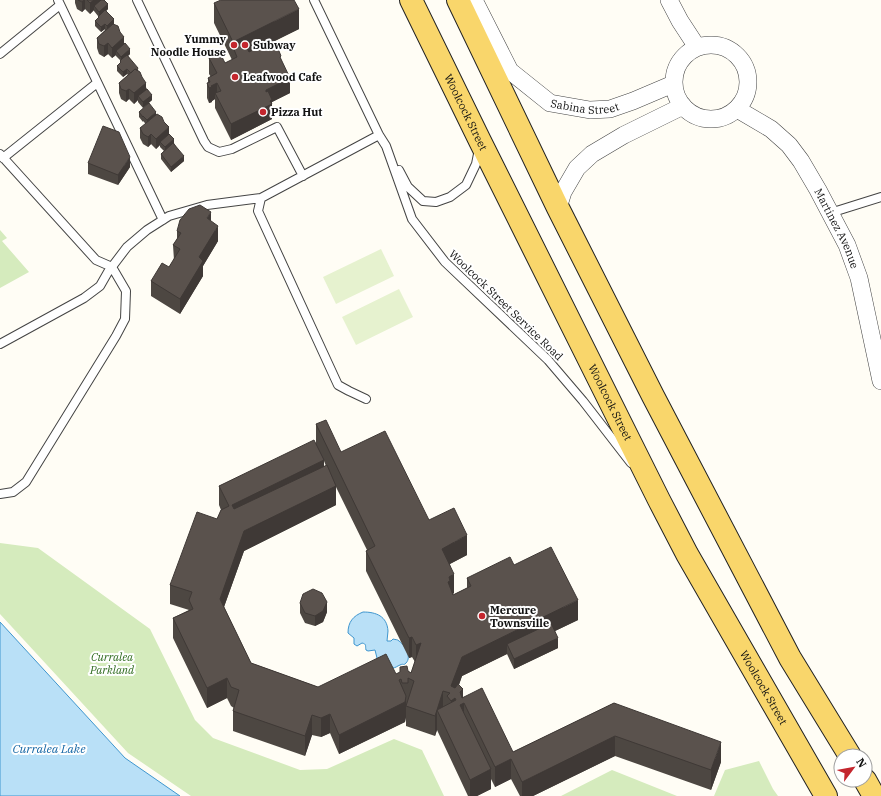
<svg xmlns="http://www.w3.org/2000/svg" width="881" height="796" viewBox="0 0 881 796" font-family="'IBM Plex Serif',serif">
	<style>
		.green { fill: #d5ebbd }
		.pitch { fill: #e6f2cf }
		.water { fill: #b9e0f7; stroke: #3f96cf }
		.lines { fill: none; stroke-linecap: round; stroke-linejoin: round }
		.service-casing { stroke: #444; stroke-width: 10 }
		.minor-casing { stroke: #444; stroke-width: 18 }
		.primary-casing { stroke: #222; stroke-width: 24 }
		.service { stroke: #fff; stroke-width: 8 }
		.minor { stroke: #fff; stroke-width: 17 }
		.primary { stroke: #f9d66b; stroke-width: 22 }
		.wall { fill: #4d4742; fill-rule: evenodd }
		.shaded-wall { fill: #3f3936 }
		.building { fill: #5a524d; stroke: #3f3936; fill-rule: evenodd }
		.poi-dot { fill: #c4262e; stroke: #fff; stroke-width: 1.5 }
		.labels { text-anchor: middle; dominant-baseline: central; stroke-width: 4; stroke-linejoin: round; paint-order: stroke }
		.poi-label { font-size: 11px; font-weight: bold; fill: #111; stroke: #fff; text-anchor: start }
		.street-label { font-size: 11px; fill: #111; stroke: #fff }
		.park-label { font-size: 11px; font-style: italic; fill: #2f6b1f; stroke: #fff }
		.water-label { font-size: 12px; font-style: italic; fill: #1768a6; stroke: #fff }
	</style>
	<rect width="100%" height="100%" fill="#fffdf5"/>
	<path class="green" d="M0,230L7,238L2,241L29,272L0,288Z
		M0,543L38,548L150,629L195,720L213,738L300,770L327,769L394,739L422,750L444,796H191L128,753L0,614Z
		M759,761L773,789L778,796H714L725,770Z
		M612,770L677,796H561Z"/>
	<path class="pitch" d="M381,249L394,276L336,304L323,277Z
		M399,289L413,317L356,345L342,317Z"/>
	<path class="water" d="M363,612C376,612 387,616 388,631C388,634 387,638 387,641H391L393,639C396,640 397,639 399,641C405,645 412,657 406,663C403,666 404,663 400,665C397,666 396,668 392,668L377,658L375,650L368,651L366,650C365,646 367,644 362,643L357,646L354,644V638L348,633C348,622 353,616 363,612Z
		M0,622L125,758L180,796H0Z"/>
	<g class="lines">
		<defs>
			<path id="service" d="M58,0L163,220
				M137,0L204,141L208,147L219,152L232,149L277,127L303,176
				M314,0L379,135L386,146L412,219L445,262L548,360L583,401L631,463
				M0,54L60,5
				M0,154L96,260L112,267L126,291L125,319L116,336L26,482L13,492L0,494
				M3,158L97,83
				M399,170L408,187L423,201L436,202L450,197L466,185L476,164L479,149
				M830,213L881,197
				M0,344L84,298L100,286L108,272L127,247L147,230L169,216L207,205L261,198
				M366,399L349,391L338,385L258,211L261,198L379,135"/>
			<g id="minor">
				<path id="s1" d="M474,0L510,71L550,103L590,110L610,109L633,101L673,84"/>
				<path d="M669,0L680,21L697,47"/>
				<circle cx="711" cy="82" r="37"/>
				<path id="s2" d="M737,109L771,129L789,145L801,161L818,190L847,245L859,278L881,381"/>
				<path d="M558,208L563,192L577,168L592,154L624,135L683,106"/>
			</g>
			<g id="primary">
				<path id="s3" d="M411,0L480,141L659,500L687,554L826,796"/>
				<path d="M458,0L558,208L653,396L790,658L850,756"/>
				<path d="M865,780L874,796"/>
			</g>
		</defs>
		<use href="#service" class="service-casing"/>
		<use href="#minor" class="minor-casing"/>
		<use href="#primary" class="primary-casing"/>
		<use href="#service" class="service"/>
		<use href="#minor" class="minor"/>
		<use href="#primary" class="primary"/>
	</g>
	<path class="wall" d="M75,0H104L108,9L106,11L130,54L128,56L138,70L152,100L143,108L138,102V100L134,104L129,99L126,102L121,99L119,93V83L128,75L127,74L123,77L117,71V66L120,63L121,61L116,56V55L112,58L108,54L104,57L99,54L97,48V38L105,30V29L101,32L95,26V21L98,18V16L94,11V10L90,14L85,9L82,12L77,9L75,3Z
		M214,3L299,29L273,42L281,59L290,93L272,102V119L231,140L215,108V99L212,101V102L209,103L207,98V83H208V78L211,77L209,74V58L225,63L232,60L214,23Z
		M139,112L156,115L169,134L184,161L171,172L161,159V154L164,151L160,147V145L156,149L151,144L148,147L143,144L140,138V128L146,124L143,121V122L139,117Z
		M88,163L130,167L118,185L88,174Z
		M211,221L218,241L203,266V276L180,314L151,296V281L169,267L174,260L173,245L177,239V231Z
		M316,424L341,452L429,520L467,555L450,564L454,593L453,594V595L467,588V578L514,565L578,620L555,631L558,648L514,669L507,654L462,676L459,685L463,697L513,752L614,703L721,762L711,790L615,756L533,796H520L511,779L495,787L491,779V789L477,796H468L437,730L435,736L406,726V717L405,722L339,754L330,733L321,737L312,735L305,756L233,731V711L234,708L231,706L227,698L207,708L173,638V618L189,610L170,604V585L217,519L221,510L219,505V486L316,443ZM324,461L326,466H324ZM336,487L367,550L366,551V571L409,658L412,657L415,662L411,673L408,671L396,674L318,687L251,663L224,607L244,551L336,505Z
		M300,603L327,612L323,622L315,626L305,623L300,613Z"/>
	<path class="shaded-wall" d="M84,0H85V9L82,12V2Z
		M94,0H102L94,6V10L90,14V3Z
		M108,4V9L99,18V12Z
		M299,9V29L237,59V57L233,47V62V42Z
		M114,19V24L107,31V26Z
		M105,24V29L101,32V27Z
		M124,37V47L116,51V55L112,58V48Z
		M108,43V54L104,57V46Z
		M130,49V54L121,62V57Z
		M127,69V74L123,77V72Z
		M290,78V93L272,102V119L231,140V124L266,90Z
		M146,83V93L138,96V100L134,104V93Z
		M217,83V97L215,93V99L212,101V102L209,103V88L211,86Z
		M129,89V99L126,102V91Z
		M152,95V100L143,108V102Z
		M156,112V118L147,126V120Z
		M169,127V137L160,142V145L156,149V139Z
		M151,134V144L148,147V137Z
		M174,139V145L165,153V147Z
		M184,156V161L171,172V167Z
		M130,157V167L118,185V175Z
		M211,212V227L207,218Z
		M218,226V241L203,266V276L180,314V299L199,257Z
		M324,460V480L232,525V505Z
		M336,486V505L244,551L220,618V599L244,531Z
		M467,535V555L442,568V549Z
		M454,574V593L450,595L448,582L449,577Z
		M578,600V620L511,652L507,644V654L462,676L454,698H455V717L451,720V686L462,657Z
		M327,602V612L323,622L315,626V616Z
		M412,637V657L409,658V638Z
		M558,638V648L514,669V659Z
		M421,643L416,665V645Z
		M227,678V698L207,708V688Z
		M463,689V704L464,703V723L460,711V692Z
		M443,691V710H437Z
		M406,696V717L405,722L339,754V735Z
		M437,710V730L435,736V716Z
		M330,714V733L321,737V718Z
		M312,715V735L305,756V736Z
		M615,736V756L533,796H522V782Z
		M721,742V762L711,790V770Z
		M511,759V779L495,787V767Z
		M491,769V789L477,796H470V780Z"/>
	<path class="building" d="M78,0H84L82,2Z
		M87,0H94L90,3Z
		M101,0H104L108,4L99,12L94,6Z
		M221,0H294L299,9L233,42L214,3Z
		M105,10L114,19L107,26L105,24L101,27L95,21L99,17H98Z
		M113,24L118,26L120,32L124,37L112,48L108,43L104,46L99,44L97,38Z
		M272,40L275,47L277,46L281,56L280,57L290,78L266,90V92L268,91L272,100L270,101L272,104L231,124L215,93L221,91L217,83L211,86L212,87L209,88L207,83L210,82L208,78L217,73L209,58L220,53L225,63L237,57L233,47L244,42L249,52Z
		M125,43L130,49L121,57L116,51Z
		M127,55L138,68L137,70L135,69L131,73L127,69L123,72L117,66L121,62L120,61L123,58Z
		M135,69L140,72L142,77L146,83L134,93L129,89L126,91L121,89L119,83Z
		M147,89L152,95L143,102L138,96Z
		M149,103L156,112L147,120L143,116V117L139,112Z
		M157,114L162,117L164,122L169,127L156,139L151,134L148,137L143,134L140,128Z
		M103,126L119,132L130,157L118,175L88,163Z
		M169,134L174,139L165,147L160,142Z
		M173,143L184,156L171,167L161,154Z
		M200,205L211,212L207,218L218,226L199,257L203,261L180,299L151,281L162,263L169,267L180,249L173,245L181,233L177,231L180,220L189,209Z
		M326,420L341,452L385,431L429,520L454,508L467,535L442,549L454,574L449,577L450,581L448,582L453,595L471,586L467,578L510,557L514,565L551,547L578,600L462,657L451,686L455,688L458,684L463,689L460,692L462,698L482,688L513,752L614,703L721,742L711,770L615,736L522,782L511,759L495,767L464,703L460,705L491,769L470,780L437,710L435,716L406,706L414,681L408,678V683H402L401,679L399,680L406,696L405,702L339,735L330,714L321,718L312,715L305,736L233,711L239,690L231,687L227,678L207,688L173,618L193,609L189,600L192,592L170,585L197,512L217,519L221,510L229,506L219,486L314,440L324,460L232,505L234,509L327,465L336,486L244,531L220,599L251,663L318,687L386,654L396,674L400,672V667L407,666L408,671L411,673L421,643L416,645L412,637L409,638L366,551L375,546L316,424ZM443,691L450,693L447,696L451,701L455,698L456,700L437,710Z
		M313,589L322,593L327,602L323,611L315,616L305,613L300,603L303,594Z
		M551,623L558,638L514,659L507,644Z"/>
	<g class="poi-dot">
		<circle cx="234" cy="45" r="4"/>
		<circle cx="245" cy="45" r="4"/>
		<circle cx="235" cy="77" r="4"/>
		<circle cx="263" cy="112" r="4"/>
		<circle cx="482" cy="616" r="4"/>
	</g>
	<g class="labels">
		<g class="poi-label">
			<text x="226" y="39" text-anchor="end">Yummy<tspan x="226" dy="13">Noodle House</tspan></text>
			<text x="253" y="45">Subway</text>
			<text x="243" y="77">Leafwood Cafe</text>
			<text x="271" y="112">Pizza Hut</text>
			<text x="490" y="610">Mercure<tspan x="490" dy="13">Townsville</tspan></text>
		</g>
		<g class="street-label">
			<text stroke="none"><textPath href="#s1" startOffset="166">Sabina Street</textPath></text>
			<text stroke="none"><textPath href="#s3" startOffset="125">Woolcock Street</textPath></text>
			<text stroke="none"><textPath href="#s2" startOffset="160">Martinez Avenue</textPath></text>
			<text transform="translate(506 305) rotate(44)">Woolcock Street Service Road</text>
			<text stroke="none"><textPath href="#s3" startOffset="449">Woolcock Street</textPath></text>
			<text stroke="none"><textPath href="#s3" startOffset="773">Woolcock Street</textPath></text>
		</g>
		<g class="park-label">
			<text x="112" y="657">Curralea<tspan x="112" dy="13">Parkland</tspan></text>
		</g>
		<g class="water-label">
			<text x="49" y="748">Curralea Lake</text>
		</g>
	</g>
	<g transform="translate(853 768) rotate(58)"><circle r="19" fill="#ffffff" stroke="#a0a0a0"/>
	<path d="M0-3L7 15L0 10L-7 15Z" fill="#c4262e"/>
	<text y="-6" font-size="11" font-weight="bold" text-anchor="middle" fill="#111111">N</text>
	</g>
</svg>
